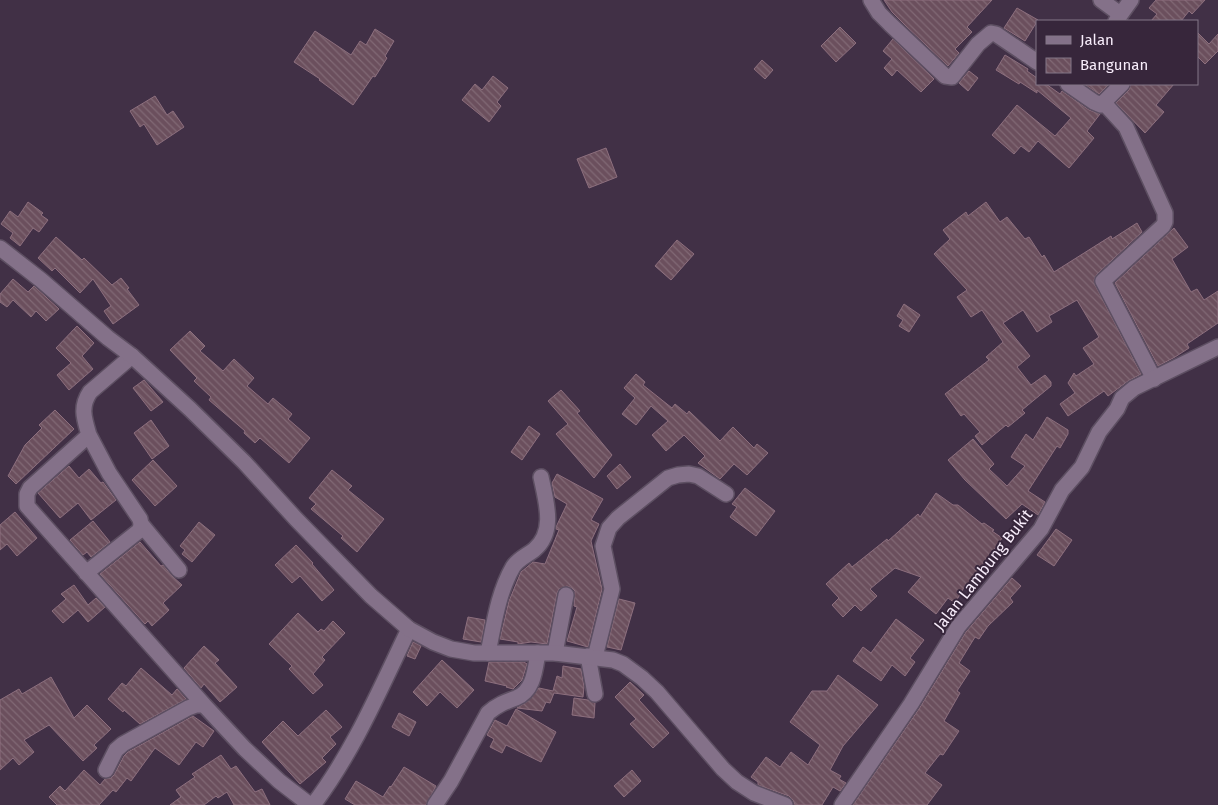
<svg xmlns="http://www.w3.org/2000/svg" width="1218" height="805" viewBox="0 0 1218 805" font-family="'Fira Sans',sans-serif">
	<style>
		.building { fill: url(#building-back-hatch); stroke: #8d6f7e }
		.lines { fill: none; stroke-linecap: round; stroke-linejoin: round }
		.minor-casing { stroke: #5d4f62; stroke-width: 18 }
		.tertiary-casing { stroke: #5d4f62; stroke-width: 18 }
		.minor { stroke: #847189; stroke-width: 15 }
		.tertiary { stroke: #847189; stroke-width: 15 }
		.labels { text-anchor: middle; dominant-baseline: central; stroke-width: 4; stroke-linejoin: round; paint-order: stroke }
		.street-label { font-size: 16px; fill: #f8edfb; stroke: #37263b }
	</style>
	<defs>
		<pattern id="building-back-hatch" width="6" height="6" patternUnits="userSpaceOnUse" patternTransform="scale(1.25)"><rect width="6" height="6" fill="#6b4f5d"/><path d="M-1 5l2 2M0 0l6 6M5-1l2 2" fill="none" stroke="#816975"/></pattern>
	</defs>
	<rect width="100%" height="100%" fill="#413046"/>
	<path class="building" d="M884,0H992L967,27L972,32L955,49L959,53L948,66L905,25L892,12Z
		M1156,0H1205L1192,14L1189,11L1181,21H1151L1157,14L1149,8Z
		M1017,8L1038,20L1025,41L1004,28Z
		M840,27L856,43L836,62L821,46Z
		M375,29L394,41L385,56L387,58L375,77L373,76L353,105L319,80L320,79L294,62L315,31L351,55L360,41L366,45Z
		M1197,32L1209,44L1218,34V51L1205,64L1197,56Z
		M893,39L934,79L921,92L897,70L892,76L884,68L892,59L883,51Z
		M1005,55L1028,69L1027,71L1037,78V84H1046L1060,94L1062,91L1089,110L1100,114L1087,131L1094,138L1069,168L1038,141L1029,152L1021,146L1014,154L992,135L1017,105L1055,136L1071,118L1037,90V93L1020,82L1019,84L996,70Z
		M762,60L773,70L765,79L754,69Z
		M969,71L978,78L968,91L959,83Z
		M493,76L508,88L497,102L501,106L489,122L462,100L475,84L482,90Z
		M1084,84H1109L1099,94Z
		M1131,84H1174L1156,105L1164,112L1145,133L1116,103L1129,90Z
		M155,96L167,115L173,111L184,127L157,145L144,124L140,127L130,111Z
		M606,148L617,177L589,188L577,159Z
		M28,202L43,213L41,215L48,220L39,232L33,228L20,246L10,238L13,233L1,224L10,211L18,217Z
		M986,202L1000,222L1007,217L1025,239L1029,237L1042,257L1044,255L1054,272L1111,236L1112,239L1137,223L1142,232L1097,274L1094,280L1095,285L1141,374L1128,381L1108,396L1104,391L1068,416L1060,404L1075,393L1068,383L1074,373L1076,376L1094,364L1083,348L1099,337L1077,300L1049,316L1052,322L1037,332L1023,310L1003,323L1030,356L1017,367L1031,385L1045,375L1051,382V386L1022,410L1025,413L1008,427L1006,425L982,445L975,436L980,432L964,414L961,416L945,394L989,360L986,357L1003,342L982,310L971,317L957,297L967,290L934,254L950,239L943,230L966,212L968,216Z
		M1174,228L1188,247L1172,259L1191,292L1197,289L1204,300L1218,291V323L1187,344L1189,348L1175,357L1158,366L1115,283Z
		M56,237L82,260L84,258L112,285L121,278L129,288L127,289L139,305L113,324L104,311L111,306L93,279L80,293L55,268L52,271L38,258Z
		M677,240L694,254L671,280L655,266Z
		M13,279L28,292L34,286L59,309L46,321L36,311L31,317L13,300L7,307L0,302V294Z
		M904,304L920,315L909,332L899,326L903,320L897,316Z
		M77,326L94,343L82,356L93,369L69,390L57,375L71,363L56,348Z
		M190,331L205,346L200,351L223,371L234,359L254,378L247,386L268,404L273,398L292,414L288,419L310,438L289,463L260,438L255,443L244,433L245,431L209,400L211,397L194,381L197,378L170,350Z
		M636,374L645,382L643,385L672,408L675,404L687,414L689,411L720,441L733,427L754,448L757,444L768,453L747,475L734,464L720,479L698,463L705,456L684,435L666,451L652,435L668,421L651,406L636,425L622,414L635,398L624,388Z
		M144,380L163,402L151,411L133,388Z
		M561,390L580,411L577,413L612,455L594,478L556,434L568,424L548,401Z
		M55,410L74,429L16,484L8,476L25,445L42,428L39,425Z
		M1047,417L1068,430V434L1060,448L1057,446L1028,491L1045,502L1038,515L1022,504L1006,519L965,480L948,460L973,439L994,464L989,469L1007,486L1025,466L1011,457L1026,434L1033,440Z
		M151,420L169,446L152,459L134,433Z
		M529,426L540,434L522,460L511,452Z
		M153,460L177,486L155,506L132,480Z
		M620,464L631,477L617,489L607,476Z
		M69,466L79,478L89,469L101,483L103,482L116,500L91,520L78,503L60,518L38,493Z
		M332,470L352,486L348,490L384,519L357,552L341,538L343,536L311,509L316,504L309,498Z
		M557,474L603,499L591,520L599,524L591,541L602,589L588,647L567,641L577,607L574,606L575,591L572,588L567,586L559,589L557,593L547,644L531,642L518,644V642L500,639L509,601L521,572L533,562L545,564L559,530L556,529V527L567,504L555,497L552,483Z
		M745,488L775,511L756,536L730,517L737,507L732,504Z
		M936,493L953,505H958L982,524L984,523L994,530L992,531L1002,538L980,570L985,574L973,590L966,584L955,603L948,598L936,614L908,592L921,577L895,568L870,589L877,596L861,611L855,605L843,617L832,605L839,598L826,584L849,563L852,567L887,539L888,541L918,514L920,517Z
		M15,512L37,538L17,556L7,544L0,550V525Z
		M93,521L110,542L91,557L87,552L83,555L70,540Z
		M199,522L215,535L192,562L182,554L185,550L180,546Z
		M1056,529L1072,540L1054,566L1037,555Z
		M140,542L161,566L163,565L172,576L182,585L163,603L169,610L152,626L148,621L145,624L100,574Z
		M296,545L313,563L312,564L334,590L322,601L300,576L292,583L275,565Z
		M1012,578L1021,586L1010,598L1013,602L988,626L979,639L975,637L959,663L970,671L957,691L960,693L944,721L959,731L943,755L940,754L925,773L942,785L927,805H853L919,709L966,632Z
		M74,585L88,605L96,598L105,607L88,622L78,610L63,623L52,611L66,599L61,594Z
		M619,599L635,603L621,650L607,647Z
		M298,613L318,632L321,629L324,631L333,621L345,633L322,657L325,660L313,674L323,685L313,694L289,669L292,666L269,644Z
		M468,617L485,620L481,642L463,639Z
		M896,619L924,640L910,658L915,662L905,676L892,665L881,681L853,661L863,647L871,653Z
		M413,642L421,646L415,659L407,656Z
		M204,646L219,660L215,663L237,687L220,702L204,684L201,688L184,668Z
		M442,660L474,690L457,708L440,692L427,706L413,692Z
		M489,662H524L527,664L522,680L513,689L506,687L507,686L485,681Z
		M563,666L581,669L584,687L583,697L554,693L550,703L546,702L542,711L517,708L528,701L539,688L553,691L557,676L562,678Z
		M141,668L172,695L177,689L186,699L140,724L124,710L123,712L108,699L122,683L126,686Z
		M838,675L878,705L843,746L830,770L841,776L839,779L846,783L840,791L833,787L822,805H795L793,800L789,796L758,785V782L751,777L766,757L780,767L791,752L808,765L820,745L790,722L812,691H827Z
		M51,677L74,718L87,705L111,729L94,745L97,748L83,761L49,725L24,740L34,752L19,765L13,758L0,770V700L19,689L22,694Z
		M630,682L644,695L639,700L669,733L653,748L630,724L636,719L615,697Z
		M574,698L588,700L595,703L594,718L572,715Z
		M516,709L556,732L541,762L506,745L502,753L490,747L494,739L487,735L495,720L507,726Z
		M326,710L342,727L330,737L336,744L322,758L326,762L300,784L262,742L283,721L298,736Z
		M399,713L416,722L409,736L392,727Z
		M193,716L214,731L203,747L196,742L179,765L155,748L131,781L127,778L116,792L113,790L99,805H57L49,797L60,786L65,791L84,770L100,785L105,779L111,778L114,775L124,756L128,752Z
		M221,755L231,769L236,766L255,792L262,789L270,805H234L227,792L218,798L216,796L204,805H170L181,797L176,790L195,777L192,774Z
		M404,767L436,786L426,805H355L345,799L356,781L383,797L390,786L391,787Z
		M632,770L641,781L624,797L614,786Z"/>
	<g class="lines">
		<defs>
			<path id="minor" d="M871,0L879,13L890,24L945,76L952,77L978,44L991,33L996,34L1037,62
				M1101,0L1120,14
				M1116,21L1131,0
				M1068,84L1094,102L1101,105L1122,84
				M1104,103L1126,127L1165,213V222L1163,226L1103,281L1154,379
				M132,356L90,392C80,407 84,418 89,435L30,488L27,494V506L204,705
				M141,524L179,570
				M86,573L140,530L141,524L140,519L109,473L89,435
				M488,653C494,624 498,593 513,567C518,559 526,556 534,550C556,532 546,501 541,477
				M555,653L566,595
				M588,656L595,694
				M595,657L612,589L603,546L609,528L618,518L668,478L678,475L689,474L698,476L726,494
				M106,770L116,750L123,744L188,708L196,705H204L245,749L279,781L310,805
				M313,805C354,751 380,689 409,629
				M435,805L451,781L488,713C497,705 505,702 516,698C534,691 535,669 538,653"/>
			<path id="tertiary" d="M0,248L41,280L108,338L132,356L190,409L244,462L296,519L371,596L409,629L433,642L451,649L474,653H555L613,660L623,664L642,678L657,692L723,769L737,782L754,793L785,805
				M842,805L911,704L958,627L1041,529L1062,490L1082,467L1099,432L1117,409L1122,398L1134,388L1218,347"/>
		</defs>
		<use href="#minor" class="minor-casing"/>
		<use href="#tertiary" class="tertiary-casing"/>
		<use href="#minor" class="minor"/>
		<use href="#tertiary" class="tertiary"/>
	</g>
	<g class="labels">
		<g class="street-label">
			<text transform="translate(983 570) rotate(-52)">Jalan Lambung Bukit</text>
		</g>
	</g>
	<rect x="1036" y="20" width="162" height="65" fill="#37263b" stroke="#847688"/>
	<rect x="1046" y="36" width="25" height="8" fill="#847189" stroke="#847688"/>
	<text x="1080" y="45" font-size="15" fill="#f8edfb">Jalan</text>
	<rect x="1046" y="58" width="25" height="15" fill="url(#building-back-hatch)" stroke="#847688"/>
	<text x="1080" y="70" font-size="15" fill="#f8edfb">Bangunan</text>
</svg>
